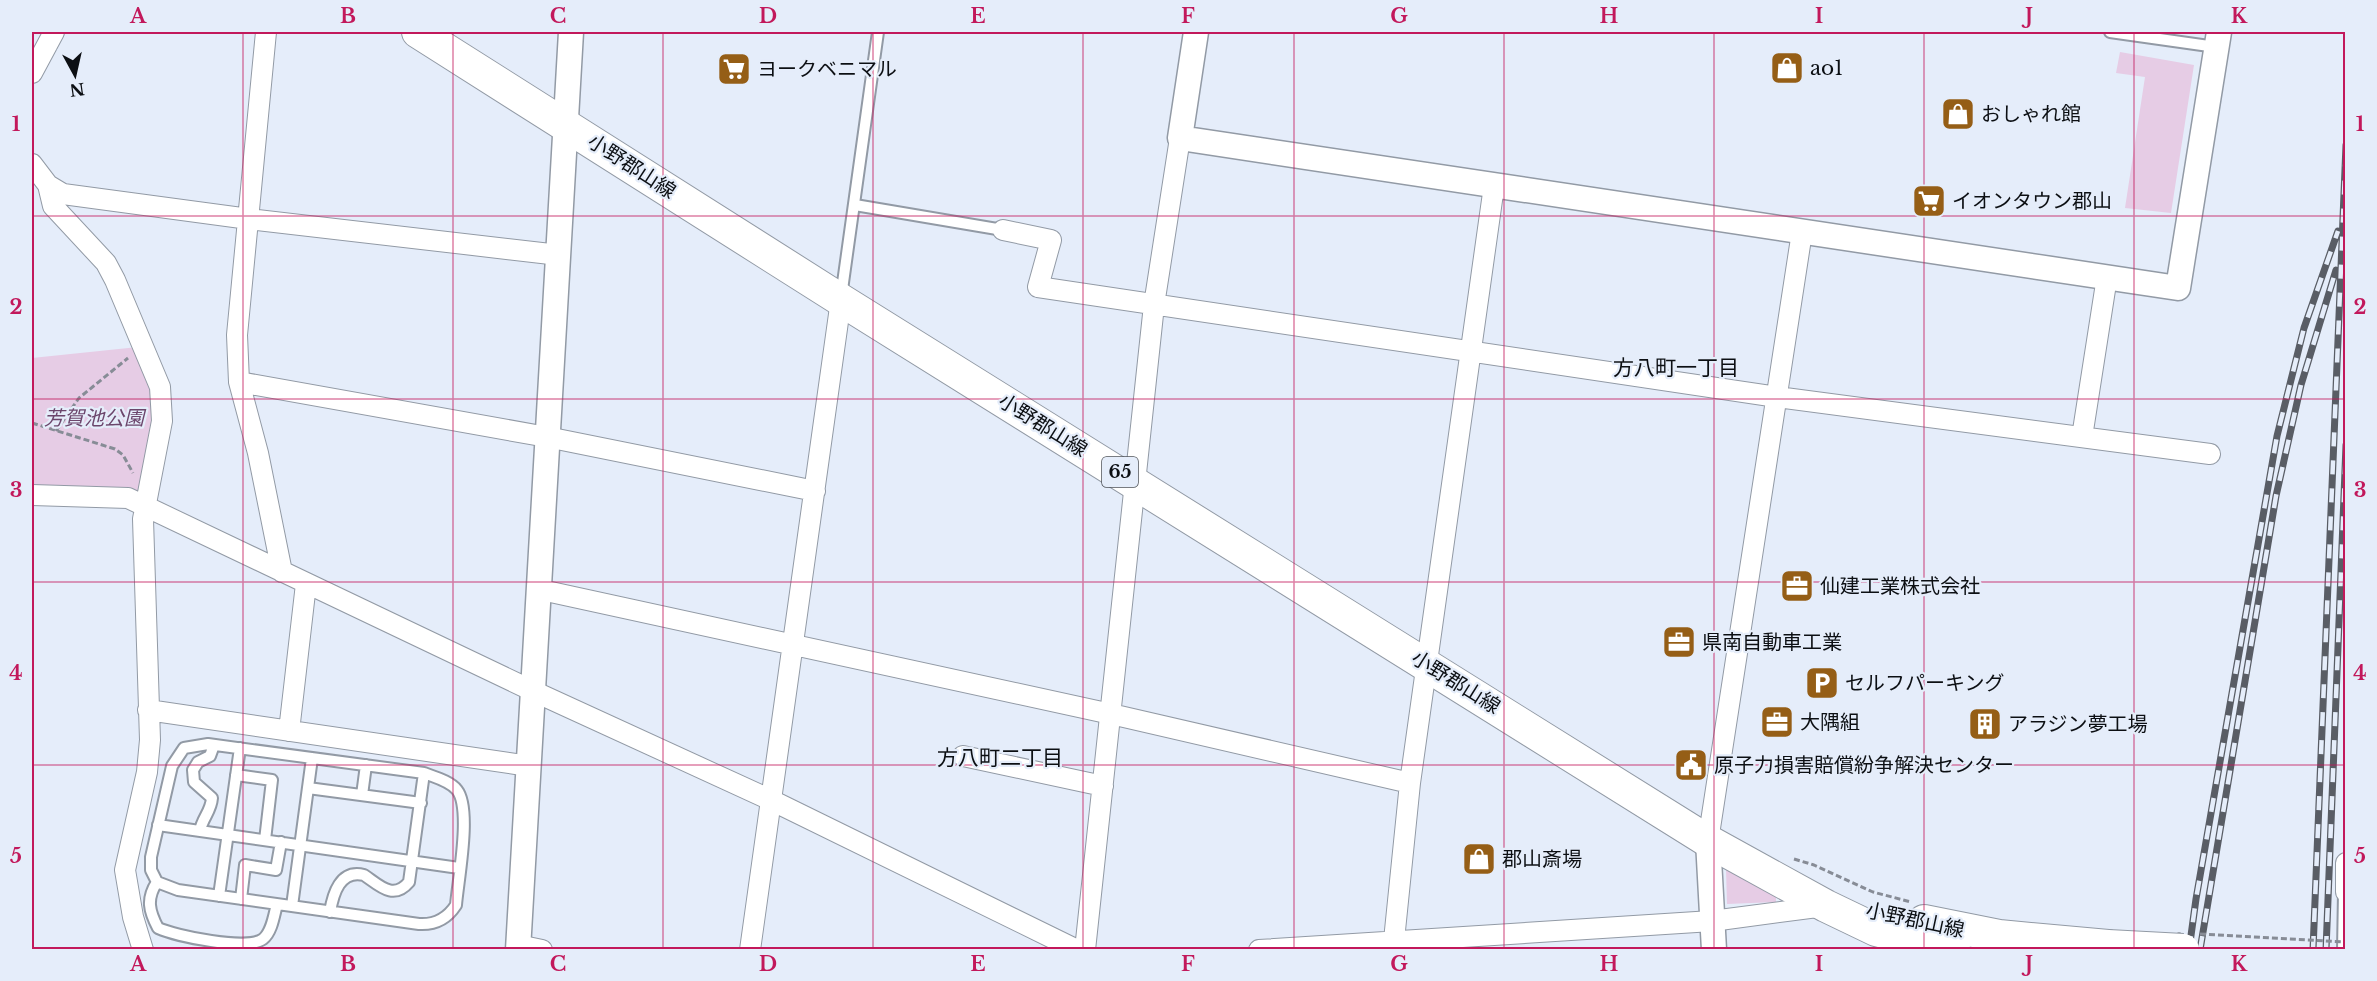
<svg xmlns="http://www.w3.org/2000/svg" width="2377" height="981" viewBox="0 0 2377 981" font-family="'Libre Baskerville','Noto Sans JP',serif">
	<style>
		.green { fill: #e6cce5 }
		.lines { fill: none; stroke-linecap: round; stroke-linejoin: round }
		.service-casing { stroke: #929aa5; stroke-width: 14 }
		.minor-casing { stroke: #929aa5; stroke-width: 22 }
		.tertiary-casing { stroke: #929aa5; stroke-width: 27 }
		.primary-casing { stroke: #929aa5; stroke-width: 34 }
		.path { stroke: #878c96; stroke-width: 3; stroke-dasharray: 6 3; stroke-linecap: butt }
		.service { stroke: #fff; stroke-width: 10 }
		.minor { stroke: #fff; stroke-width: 20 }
		.tertiary { stroke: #fff; stroke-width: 24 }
		.primary { stroke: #fff; stroke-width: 32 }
		.rail-casing { stroke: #595d65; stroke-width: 7 }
		.rail { stroke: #e5edfa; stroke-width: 4.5; stroke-dasharray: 14; stroke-linecap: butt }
		.primary-bridge-casing { stroke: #929aa5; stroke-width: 34; stroke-linecap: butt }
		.path-bridge { stroke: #878c96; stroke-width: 3; stroke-dasharray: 6 3; stroke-linecap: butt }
		.primary-bridge { stroke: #fff; stroke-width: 32 }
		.grid { fill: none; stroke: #c2185b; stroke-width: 1.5; stroke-opacity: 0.55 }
		.labels { text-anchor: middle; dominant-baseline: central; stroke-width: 4.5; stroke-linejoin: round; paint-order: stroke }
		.shield { fill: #e5edfa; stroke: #4d5258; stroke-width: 1.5 }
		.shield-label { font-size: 18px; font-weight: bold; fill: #0c0f13 }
		.poi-label { font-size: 20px; fill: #0c0f13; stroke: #e5edfa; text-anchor: start }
		.street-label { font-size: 20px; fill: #0c0f13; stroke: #e5edfa }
		.park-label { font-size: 20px; font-style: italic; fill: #6c466c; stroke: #e5edfa }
		.neighbourhood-label { font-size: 21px; fill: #0c0f13; stroke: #e5edfa }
		.neatline { fill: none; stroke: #c2185b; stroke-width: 2 }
		.grid-label { font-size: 20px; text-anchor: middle; font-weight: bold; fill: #c2185b }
	</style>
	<rect width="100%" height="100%" fill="#e5edfa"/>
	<path class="green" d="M2120,52L2194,65L2171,213L2125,208L2145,77L2116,73Z
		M138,347L162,403L142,494L32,488V358Z
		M1726,869L1776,897V902L1727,904Z"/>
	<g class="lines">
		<defs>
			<path id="service" d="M2110,32L2216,47
				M855,205L1003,230
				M841,297L878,32
				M208,744L424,773C434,777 450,781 457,790C472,809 458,880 456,905C447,919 435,925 419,924L178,890L157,882L151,870V857L172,766L184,748Z
				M236,775L272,780L265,840
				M308,788L421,803
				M362,795L366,765
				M158,825L459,868
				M200,831C202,818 211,812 212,798L194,782L193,770L198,762L210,756L214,745
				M157,882C146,899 149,911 158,928C176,936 247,951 263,939C272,932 274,915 277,904
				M219,896L240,748
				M241,899L245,865L276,870L281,842
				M292,906L312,758
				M330,912C333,894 340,869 364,875C379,885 393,901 409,882L424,773
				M2343,950L2344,892"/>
			<path id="minor" d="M266,32L237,335L239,382L258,453L282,572
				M32,73L54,32
				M32,164L48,185L53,206L106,263L115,280L160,387L162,421L143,519L150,740L147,772L125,870L133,917L143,950
				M48,185L63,194L249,219L559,255
				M1003,230L1051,240L1038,287L1777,397L2210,454
				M239,382L547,437L815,491
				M2082,437L2107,277
				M32,495L128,498L533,691L773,801L1077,950
				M537,589L1111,714L1410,783
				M148,710L529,766
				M289,731L306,584
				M963,756L1103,786
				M1708,841L1802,232
				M2346,863V892
				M518,945L542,950
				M750,950L841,300
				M1085,950L1154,305L1180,138
				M1259,950L1712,921L1825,906
				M1393,950L1410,783L1494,186"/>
			<path id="tertiary" d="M1196,32L1180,138L2178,288L2219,32
				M1708,841L1714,950
				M518,950L571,32"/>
			<path id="primary" d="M418,32L841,300L1708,841L1826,906L1876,930L1954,950
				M1924,921L1999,936L2108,946"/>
		</defs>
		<use href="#service" class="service-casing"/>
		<use href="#minor" class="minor-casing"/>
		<use href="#tertiary" class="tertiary-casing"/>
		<use href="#primary" class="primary-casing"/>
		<path class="path" d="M32,423L115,449L123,455L133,473
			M56,431L79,398L128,358
			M1794,859L1814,865L1873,892L1911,902"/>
		<use href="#service" class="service"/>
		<use href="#minor" class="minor"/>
		<use href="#tertiary" class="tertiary"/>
		<use href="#primary" class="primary"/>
		<defs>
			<path id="rail" d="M2177,950L2179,936
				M2189,950L2196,899L2277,436L2304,328L2338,231
				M2200,950L2276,496L2301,385L2336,270
				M2313,950L2346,145
				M2326,950L2346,445"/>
		</defs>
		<use href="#rail" class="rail-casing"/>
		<use href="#rail" class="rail"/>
		<defs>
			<path id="primary-bridge" d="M2108,946L2183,950"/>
		</defs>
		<use href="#primary-bridge" class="primary-bridge-casing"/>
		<path class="path-bridge" d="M2200,934L2346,942"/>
		<use href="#primary-bridge" class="primary-bridge"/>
	</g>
	<path class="grid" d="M243,32V950M453,32V950M663,32V950M873,32V950M1083,32V950M1294,32V950M1504,32V950M1714,32V950M1924,32V950M2134,32V950M32,216H2346M32,399H2346M32,582H2346M32,765H2346"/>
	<defs>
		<symbol id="shop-square" viewBox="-11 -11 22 22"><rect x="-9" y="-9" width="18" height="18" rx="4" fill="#955e16" stroke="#e5edfa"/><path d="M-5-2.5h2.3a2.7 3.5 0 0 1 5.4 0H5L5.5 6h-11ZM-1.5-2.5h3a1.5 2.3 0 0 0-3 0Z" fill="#fff"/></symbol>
		<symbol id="supermarket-square" viewBox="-11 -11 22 22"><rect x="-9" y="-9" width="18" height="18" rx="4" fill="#955e16" stroke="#e5edfa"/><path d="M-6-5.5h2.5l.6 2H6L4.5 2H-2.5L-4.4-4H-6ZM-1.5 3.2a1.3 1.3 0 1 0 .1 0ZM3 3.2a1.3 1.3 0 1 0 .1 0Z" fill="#fff"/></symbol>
		<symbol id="office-square" viewBox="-11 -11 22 22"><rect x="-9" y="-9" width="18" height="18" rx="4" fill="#955e16" stroke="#e5edfa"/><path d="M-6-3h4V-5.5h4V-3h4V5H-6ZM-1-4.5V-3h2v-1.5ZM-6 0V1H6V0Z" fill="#fff"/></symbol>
		<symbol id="parking-square" viewBox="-11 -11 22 22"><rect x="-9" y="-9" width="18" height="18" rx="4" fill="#955e16" stroke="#e5edfa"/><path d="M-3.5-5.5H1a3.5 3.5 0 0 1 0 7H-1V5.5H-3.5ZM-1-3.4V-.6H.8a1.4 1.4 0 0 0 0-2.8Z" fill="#fff"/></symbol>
		<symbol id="building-square" viewBox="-11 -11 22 22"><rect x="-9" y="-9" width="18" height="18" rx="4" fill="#955e16" stroke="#e5edfa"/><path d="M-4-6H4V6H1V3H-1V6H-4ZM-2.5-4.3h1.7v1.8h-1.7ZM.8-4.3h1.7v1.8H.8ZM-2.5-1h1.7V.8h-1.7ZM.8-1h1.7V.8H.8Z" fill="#fff"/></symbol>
		<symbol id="civic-square" viewBox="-11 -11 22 22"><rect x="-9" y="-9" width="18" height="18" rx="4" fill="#955e16" stroke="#e5edfa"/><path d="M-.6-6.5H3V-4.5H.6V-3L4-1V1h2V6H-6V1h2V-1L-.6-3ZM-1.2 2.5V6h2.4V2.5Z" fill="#fff"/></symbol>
	</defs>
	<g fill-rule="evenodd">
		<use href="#shop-square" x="1768" y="49" width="38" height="38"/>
		<use href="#supermarket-square" x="715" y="50" width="38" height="38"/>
		<use href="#shop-square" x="1939" y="95" width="38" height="38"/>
		<use href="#supermarket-square" x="1910" y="182" width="38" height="38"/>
		<use href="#office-square" x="1778" y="567" width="38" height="38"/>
		<use href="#office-square" x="1660" y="623" width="38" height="38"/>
		<use href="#parking-square" x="1803" y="664" width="38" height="38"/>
		<use href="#office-square" x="1758" y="703" width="38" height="38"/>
		<use href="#building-square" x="1966" y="705" width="38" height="38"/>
		<use href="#civic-square" x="1672" y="746" width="38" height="38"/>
		<use href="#shop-square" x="1460" y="840" width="38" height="38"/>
	</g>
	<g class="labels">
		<rect class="shield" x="1102" y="457" width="36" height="30" rx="4.5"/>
		<g class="shield-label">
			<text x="1120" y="472">65</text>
		</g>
		<g class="poi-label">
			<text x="1810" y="68">ao1</text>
			<text x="757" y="69">ヨークベニマル</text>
			<text x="1981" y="114">おしゃれ館</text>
			<text x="1952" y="201">イオンタウン郡山</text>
			<text x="1820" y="586">仙建工業株式会社</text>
			<text x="1702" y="642">県南自動車工業</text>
			<text x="1845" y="683">セルフパーキング</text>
			<text x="1800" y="722">大隅組</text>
			<text x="2008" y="724">アラジン夢工場</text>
			<text x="1714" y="765">原子力損害賠償紛争解決センター</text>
			<text x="1502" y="859">郡山斎場</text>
		</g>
		<g class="street-label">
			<text transform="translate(632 166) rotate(33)">小野郡山線</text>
			<text transform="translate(1043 425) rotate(32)">小野郡山線</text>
			<text transform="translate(1456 682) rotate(32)">小野郡山線</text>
			<text transform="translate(1915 920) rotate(12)">小野郡山線</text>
		</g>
		<g class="park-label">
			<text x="94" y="418">芳賀池公園</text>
		</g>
		<g class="neighbourhood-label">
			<text x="1676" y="368">方八町一丁目</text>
			<text x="1000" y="758">方八町二丁目</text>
		</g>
	</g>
	<rect width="2377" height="981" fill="none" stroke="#e5edfa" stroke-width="66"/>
	<g transform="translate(75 75) rotate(172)" stroke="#e5edfa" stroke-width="4.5" paint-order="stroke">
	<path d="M0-4.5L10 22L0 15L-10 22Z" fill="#0c0f13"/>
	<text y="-9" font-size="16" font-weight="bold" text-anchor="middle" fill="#0c0f13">N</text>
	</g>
	<rect x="33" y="33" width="2311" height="915" class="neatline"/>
	<g class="grid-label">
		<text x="138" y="23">A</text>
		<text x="348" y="23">B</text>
		<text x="558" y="23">C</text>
		<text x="768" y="23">D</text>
		<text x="978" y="23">E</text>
		<text x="1188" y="23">F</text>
		<text x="1399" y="23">G</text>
		<text x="1609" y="23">H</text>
		<text x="1819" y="23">I</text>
		<text x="2029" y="23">J</text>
		<text x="2239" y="23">K</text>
		<text x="16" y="131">1</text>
		<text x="2360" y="131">1</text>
		<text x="16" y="314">2</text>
		<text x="2360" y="314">2</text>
		<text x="16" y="497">3</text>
		<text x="2360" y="497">3</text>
		<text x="16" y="680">4</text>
		<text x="2360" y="680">4</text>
		<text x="16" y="863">5</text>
		<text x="2360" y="863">5</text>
		<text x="138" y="971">A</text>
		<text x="348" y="971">B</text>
		<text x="558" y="971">C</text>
		<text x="768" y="971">D</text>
		<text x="978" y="971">E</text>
		<text x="1188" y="971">F</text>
		<text x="1399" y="971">G</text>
		<text x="1609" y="971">H</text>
		<text x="1819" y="971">I</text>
		<text x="2029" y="971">J</text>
		<text x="2239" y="971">K</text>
	</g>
</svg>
